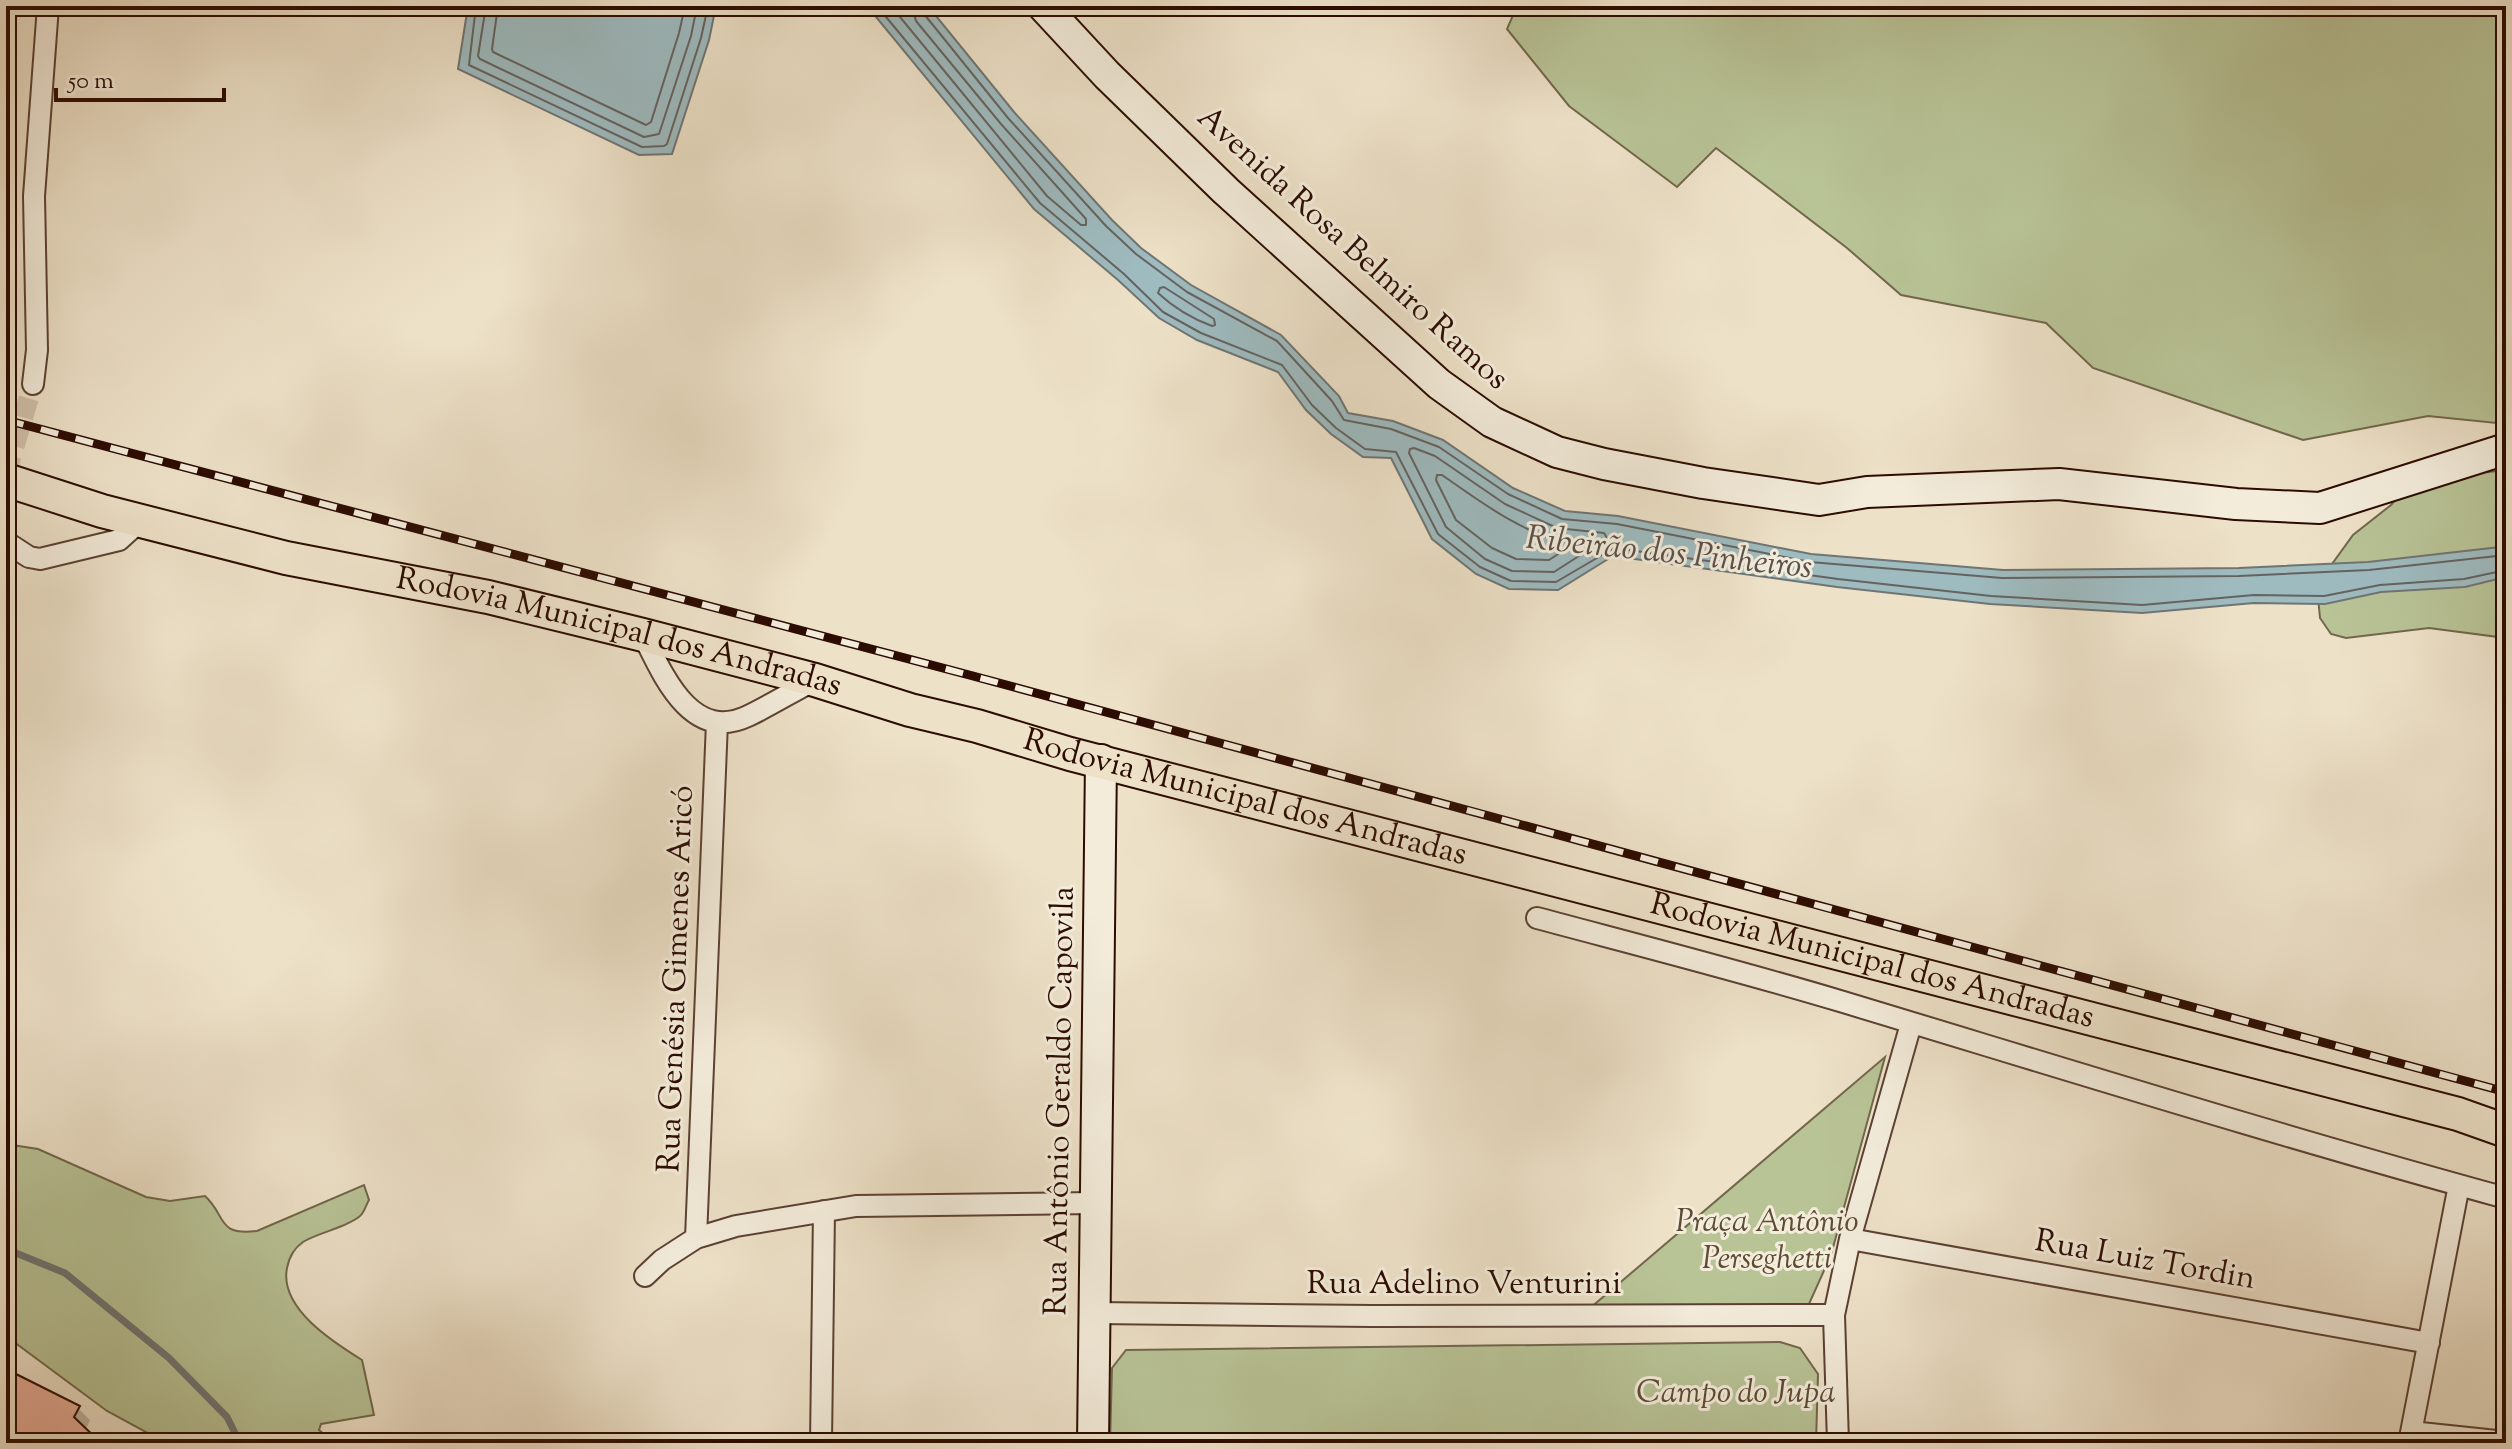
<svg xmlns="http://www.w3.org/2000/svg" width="2512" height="1449" viewBox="0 0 2512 1449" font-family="'Sorts Mill Goudy',serif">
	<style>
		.green { fill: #b8c396; stroke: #72674b; stroke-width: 2 }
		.water { fill: #9ebbc0; stroke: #707573; stroke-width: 2 }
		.shadow { fill: #0003 }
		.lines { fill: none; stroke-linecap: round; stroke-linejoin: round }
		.shore { stroke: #656360; stroke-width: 2 }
		.stream { stroke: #707573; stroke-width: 7 }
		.building { fill: #e6ab97; stroke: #2c0b00; stroke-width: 2 }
		.street-tunnel { stroke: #d0c1aa; stroke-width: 20; stroke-dasharray: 20 10; stroke-linecap: butt }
		.street-casing { stroke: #5c4032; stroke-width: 24 }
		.secondary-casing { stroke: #2c0b00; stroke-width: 34 }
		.primary-casing { stroke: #2c0b00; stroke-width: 36 }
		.street { stroke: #f3ecdb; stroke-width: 20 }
		.secondary { stroke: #f3ecdb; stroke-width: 30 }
		.primary { stroke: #ede1c8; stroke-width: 32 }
		.rail-casing { stroke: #2c0b00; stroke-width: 9 }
		.rail { stroke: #f3ecdb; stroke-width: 6; stroke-dasharray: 18; stroke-linecap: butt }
		.labels { text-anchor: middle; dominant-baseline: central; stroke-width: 6; stroke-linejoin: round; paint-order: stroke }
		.street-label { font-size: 32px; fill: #2c0b00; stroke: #f3ecdb }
		.park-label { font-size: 32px; font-style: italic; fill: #5d4b34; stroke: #f3ecdb }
		.water-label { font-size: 34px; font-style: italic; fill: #5a514d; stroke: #f3ecdb }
	</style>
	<rect width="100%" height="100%" fill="#ede1c8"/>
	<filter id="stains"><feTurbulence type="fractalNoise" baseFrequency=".0025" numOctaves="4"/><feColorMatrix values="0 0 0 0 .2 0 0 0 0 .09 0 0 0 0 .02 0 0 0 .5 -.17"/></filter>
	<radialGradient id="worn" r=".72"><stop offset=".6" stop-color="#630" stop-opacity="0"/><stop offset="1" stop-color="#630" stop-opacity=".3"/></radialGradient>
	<path class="green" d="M1517,6H2506V424L2428,416L2303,440L2093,368L2046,323L1901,295L1847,248L1716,148L1677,187L1569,106L1507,29Z
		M2506,470V638L2429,628L2346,638L2331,634L2320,618L2318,597L2327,571L2353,535L2391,505L2407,486L2444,477Z
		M1885,1057L1831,1255L1809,1304L1589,1309Z
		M6,1144L38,1149L146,1197L170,1201L205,1196C227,1216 216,1236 257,1231L364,1185L369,1200C366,1205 364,1213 360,1216C346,1228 319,1232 303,1242C293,1249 289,1257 287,1268C279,1308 333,1342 362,1360L374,1415L321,1424L319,1430L334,1443H166L107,1411L6,1336Z
		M1780,1342L1800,1348L1818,1374L1816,1443H1110L1112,1368L1126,1350Z"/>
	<path class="water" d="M468,6H716L709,40L672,154L639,155L458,69Z
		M867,6H928L1014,112L1112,220L1141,248L1191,285L1281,335L1339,396L1348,413L1393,421L1443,440L1513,488L1565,511L1618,516L1811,554L2003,570L2239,568L2368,562L2500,547L2506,548V577L2465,587L2381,592L2325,604L2254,603L2142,613L1990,604L1837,587L1613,556L1558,590L1509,589L1476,574L1432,539L1391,458L1363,457L1331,434L1306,410L1278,372L1197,340L1159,318L1118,280L1034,209Z"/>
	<path class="shadow" d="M6,1372L78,1408L90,1420L85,1431L98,1443H6Z"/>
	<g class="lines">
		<path class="shore" d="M476,6L469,65L642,147L664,146L667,144L701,38L708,6
			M486,6L478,56L480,59L644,137L659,134L691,36L697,6
			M498,6L492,49L493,52L646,125L651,122L679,33L685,6
			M877,6L1040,203L1124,274L1163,312L1201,333L1282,365L1312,405L1336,428L1365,449L1396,452L1438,534L1480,567L1511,581L1556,582L1614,548L1838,579L1991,596L2142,605L2254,595L2324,596L2380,585L2464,579L2506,570
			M891,6L1047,196L1081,225H1086V219L1001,124L916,21L912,6
			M922,6L924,14L1008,118L1106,226L1136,254L1187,292L1277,341L1332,401L1344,420L1391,429L1439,447L1508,494L1562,519L1617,524L1810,562L2002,578L2239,576L2369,570L2506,555
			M1160,288L1164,287L1214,319L1215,325L1212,326C1193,319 1173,307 1158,293Z
			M1414,448L1435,456L1505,504L1557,528L1604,533L1607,538L1554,572L1512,571L1485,559L1446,527L1409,453L1410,449Z
			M1437,475H1442C1477,499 1525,536 1568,542L1569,547L1549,560L1516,559L1492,548L1456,520L1436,480Z"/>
		<path class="stream" d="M6,1249L65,1273L169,1358L227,1417L240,1443"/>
	</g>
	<path class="building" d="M6,1369L80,1406L74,1417L101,1443H6Z"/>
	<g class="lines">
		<path class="street-tunnel" d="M6,475L33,384"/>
		<defs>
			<path id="street" d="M33,384L37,350L34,196L48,6
				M6,542L29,557L40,559L119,540L140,521
				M643,635C663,675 691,743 748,716C771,705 793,691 815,680
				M1537,918C1638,945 1740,971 1840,1001C2062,1068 2283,1137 2506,1198
				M696,1238L717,722
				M1850,1239L2429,1343
				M645,1276L662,1260L696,1238L736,1226L856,1206L1095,1203
				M1095,1313L1372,1316L1834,1315
				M2411,1432L2506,1442
				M821,1443L824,1211
				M1838,1443L1834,1315L1850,1239L1911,1024
				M2409,1443L2459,1185"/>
			<path id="secondary" d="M1043,6L1107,75L1226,191L1439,384L1492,422L1557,452L1604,464L1703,483L1819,500L1867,492L2059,484L2236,504L2320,508L2506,449
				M1093,1443L1101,760"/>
			<g id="primary">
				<path id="s1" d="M6,480L102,511L286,558L488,597L643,635L815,680L910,710L977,726L1070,754L2458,1114L2506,1131"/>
			</g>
		</defs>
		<use href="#street" class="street-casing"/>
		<use href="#secondary" class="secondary-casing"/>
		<use href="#primary" class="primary-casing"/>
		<use href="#street" class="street"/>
		<use href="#secondary" class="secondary"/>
		<use href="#primary" class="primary"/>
		<defs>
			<path id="rail" d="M6,420L973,676L2506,1092"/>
		</defs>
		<use href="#rail" class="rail-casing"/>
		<use href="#rail" class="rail"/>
	</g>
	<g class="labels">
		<g class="street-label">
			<text transform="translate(1352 249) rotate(42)">Avenida Rosa Belmiro Ramos</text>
			<text stroke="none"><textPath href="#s1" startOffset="632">Rodovia Municipal dos Andradas</textPath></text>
			<text stroke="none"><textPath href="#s1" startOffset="1280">Rodovia Municipal dos Andradas</textPath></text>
			<text stroke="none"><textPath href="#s1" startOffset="1928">Rodovia Municipal dos Andradas</textPath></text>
			<text transform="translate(677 979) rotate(-88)">Rua Genésia Gimenes Aricó</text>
			<text transform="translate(1061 1101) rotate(-89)">Rua Antônio Geraldo Capovila</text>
			<text transform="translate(2145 1261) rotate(10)">Rua Luiz Tordin</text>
			<text x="1464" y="1285">Rua Adelino Venturini</text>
		</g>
		<g class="park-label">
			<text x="1767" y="1223">Praça Antônio<tspan x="1767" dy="37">Perseghetti</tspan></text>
			<text x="1736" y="1394">Campo do Jupa</text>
		</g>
		<g class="water-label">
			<text transform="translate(1669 554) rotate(6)">Ribeirão dos Pinheiros</text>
		</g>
	</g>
	<rect width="2512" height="1449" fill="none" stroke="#ede1c8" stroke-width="32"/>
	<rect x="8" y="8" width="2496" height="1433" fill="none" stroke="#2c0b00" stroke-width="4"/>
	<rect x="16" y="16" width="2480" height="1417" fill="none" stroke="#2c0b00" stroke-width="2"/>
	<path d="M56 88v12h168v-12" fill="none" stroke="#2c0b00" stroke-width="4"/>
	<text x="68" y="88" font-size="24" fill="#2c0b00" stroke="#f3ecdb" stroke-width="6" paint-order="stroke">50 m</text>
	<rect width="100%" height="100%" filter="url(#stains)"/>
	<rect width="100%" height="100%" fill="url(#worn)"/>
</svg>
